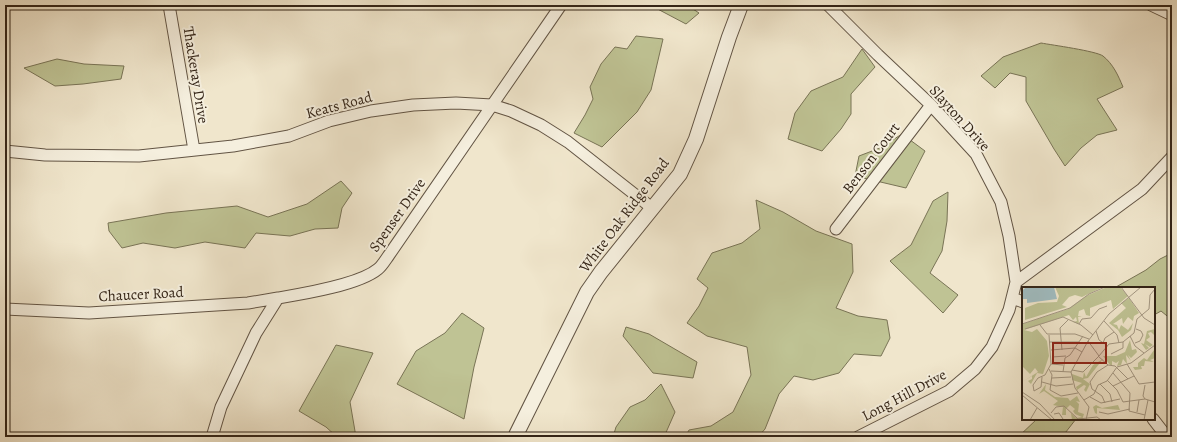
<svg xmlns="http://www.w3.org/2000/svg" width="1177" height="442" viewBox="0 0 1177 442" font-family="Alegreya,serif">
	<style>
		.green { fill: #bfc394; stroke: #797456 }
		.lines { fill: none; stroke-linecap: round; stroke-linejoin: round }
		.minor-casing { stroke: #625444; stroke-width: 13 }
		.tertiary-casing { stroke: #625444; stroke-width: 16 }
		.minor { stroke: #f5efde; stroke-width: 11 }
		.tertiary { stroke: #f5efde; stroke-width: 14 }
		.labels { text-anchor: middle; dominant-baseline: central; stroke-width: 4; stroke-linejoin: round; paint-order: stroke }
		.street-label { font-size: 15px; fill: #332417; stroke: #f5efde }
		.inset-road { fill: none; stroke: #a49884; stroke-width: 1 }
		.view { fill: #8f2418; fill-opacity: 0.15; stroke: #8f2418; stroke-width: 2 }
		.inset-edge { fill: none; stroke: #332417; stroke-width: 2 }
	</style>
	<rect width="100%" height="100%" fill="#f0e6cc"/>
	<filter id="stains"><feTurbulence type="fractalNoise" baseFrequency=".005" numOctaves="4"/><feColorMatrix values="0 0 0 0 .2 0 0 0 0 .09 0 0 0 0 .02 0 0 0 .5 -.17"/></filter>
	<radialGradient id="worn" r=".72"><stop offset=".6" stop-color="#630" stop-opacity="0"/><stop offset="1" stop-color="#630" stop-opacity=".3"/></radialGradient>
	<path class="green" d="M650,5H687L699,13L686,24Z
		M636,36L663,39L651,90L637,112L602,147L574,133L585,115L593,99L590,87L601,64L615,47L627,49Z
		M1041,43C1052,45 1096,51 1103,56C1113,64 1118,75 1123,87L1097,99L1117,130L1097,135L1081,148L1065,166L1054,149L1026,101V77L1010,73L995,88L981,76L1003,57Z
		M862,49L875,67L851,94V114L841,129L822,151L788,139L795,113L811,91L843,77Z
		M57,59L84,64L124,66L121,79L83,84L55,86L24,68Z
		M902,134L925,151L906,188L855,176L859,156L880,148Z
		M341,181L352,193L342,208L338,228L315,229L290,236L256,233L245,248L205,242L175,248L143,243L122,248L109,231L108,223L166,213L237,206L268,217L307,204Z
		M948,192L947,221L942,251L930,273L958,295L943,313L890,261L911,245L933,201Z
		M756,200L783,212L816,231L852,244L853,272L836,308L858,316L887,320L890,338L881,356L854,354L839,373L813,380L794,376L779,394L765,429L758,437H685L689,430L711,426L733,412L751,375L747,347L707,336L687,323L699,306L708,288L697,279L712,253L742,243L760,229Z
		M1172,253V320L1161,311L1154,315V288L1116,287L1146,270L1160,259Z
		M462,313L484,328L474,367L464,419L397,384L416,351L445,333Z
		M626,327L649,334L697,362L693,378L653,373L623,336Z
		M336,345L373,353L350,402L356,437H337L326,427L299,411Z
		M661,384L675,412L664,437H653L647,434L644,437H613L616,427L630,407L645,400Z
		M1037,419H1076L1062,437H1018Z"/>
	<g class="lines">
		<defs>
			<path id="minor" d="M169,5L194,150
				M828,5L878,55L931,105L976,154L1001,202L1009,236L1016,282L1009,310L992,347L975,369L949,391L858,437
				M1151,5L1172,15
				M5,151L45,155L139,156L233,146L289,136L329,121L371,111L413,105L456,103L492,105L511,111L541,125L568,142L652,208
				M836,229L931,105
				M1016,282L1142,189L1172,157
				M1012,298L1023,302
				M5,309L89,313L248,303L278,298
				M1153,419L1167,437
				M212,437L221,407L256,333L278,298C302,294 359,285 378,269C382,266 386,259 389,255L561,5"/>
			<path id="tertiary" d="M515,437L587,292L601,272L680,174L696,139L729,37L741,5"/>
		</defs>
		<use href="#minor" class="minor-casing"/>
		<use href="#tertiary" class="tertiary-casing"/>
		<use href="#minor" class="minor"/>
		<use href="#tertiary" class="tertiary"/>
	</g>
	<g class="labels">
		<g class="street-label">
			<text transform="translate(196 75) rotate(81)">Thackeray Drive</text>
			<text transform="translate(339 105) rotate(-15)">Keats Road</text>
			<text transform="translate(960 118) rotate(48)">Slayton Drive</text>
			<text transform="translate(871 158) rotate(-53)">Benson Court</text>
			<text transform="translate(397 215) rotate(-55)">Spenser Drive</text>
			<text transform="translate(624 215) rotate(-53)">White Oak Ridge Road</text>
			<text transform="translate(141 294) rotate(-3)">Chaucer Road</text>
			<text transform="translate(904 395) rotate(-28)">Long Hill Drive</text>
		</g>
	</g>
	<g transform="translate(1022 287)">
		<rect width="133" height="133" fill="#f0e6cc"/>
		<path d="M33,0H81L60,10L53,8L47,10L40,18L45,20L3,33V21L16,16L35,15L37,9ZM85,0H98L106,9L91,22L89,13L68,21V29L64,28L62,22L57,24L56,29H60L56,30L57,37L51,35L55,34L54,30L51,33L47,28L2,43L10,45L15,42L25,54L27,69L21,87L15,86L9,97L6,94L10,92V89L0,95L16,85L13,81L8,87L0,79V37L46,22L64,9ZM107,11L117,26L112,29L111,34L106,30L101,37L100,31L91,37L95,38L97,43L99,38L106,43L111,36L109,43L100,50L96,43L87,36L104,21L99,16ZM133,42V49L129,45L126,46L128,50L124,53L131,58L128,60L123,57L127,61L124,63L119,56L122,57L125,44ZM108,53L110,63L114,62L115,65L109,71L106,68L109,74L104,68L105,77L101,72L99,78L95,79L97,74L94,76L90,74V78H88L81,69H94L103,65ZM132,63L133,71L128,73L132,75L123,74L122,79H119L120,82L113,83L111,80H116V76L122,71L125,73ZM81,72L66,91L61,92L68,97L64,105L62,103L64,99L62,98L55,103L54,100L60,96L50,93V87L61,91L62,85L64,90L71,78ZM24,97L23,103L33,110L46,111L48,114L55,109L58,115L54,114L57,117L56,125L62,127L60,133H50L49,126L54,131L60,130L53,127L51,124L53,122L48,118L44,122V128H40L41,120L31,118L36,114L22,104L17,107ZM74,118L80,121L96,118L98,123L75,121V127L73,126L71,120Z" fill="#bfc394"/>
		<path d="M4,0H32L35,12L5,16V12H0V4Z" fill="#a0bdc2"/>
		<path class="inset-road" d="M99,0L122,31L133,38M82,34L95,48L97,56M0,37L48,21L67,7L83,0M57,37L60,32L69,31L77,22L85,19M18,38L25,47H53L67,52M3,42L41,30L59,38L71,48M74,44L77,53L86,59M108,49L113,59L122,66M66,54L77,69M28,55H57M81,56L83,51L92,45M113,56L118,54L121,48L119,44L114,42M29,63L53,61L60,65M40,63L38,41L46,33M89,67L101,61V55M76,69L86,78L93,79L106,92M77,69L87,57L101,55L112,46L115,32L127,22L128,8L133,2M30,70L44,69M29,77L41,78M105,77L117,97L133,95M27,82L30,88L28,103L39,109L56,106M50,83L61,85L77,69M29,84L49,85M41,85L43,71L48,68L61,49M91,86L108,106L107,124L123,128M20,90L19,100L12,104L11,98L16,91L23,88L29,77L27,48M30,91L49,90M85,93L95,103L101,115L123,112L133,115M20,95L34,99L51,97M78,97L88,107L90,115M123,98L121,109L123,112M91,99L112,89M0,105L18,117L33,133M0,108L30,133M68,110L79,116L98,112M62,113L72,107L76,98L85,94L95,80L109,76L133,58M83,116L80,109L70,102L68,95L75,85L86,78M77,125L86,127L108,122M115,125L117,113M29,126L34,120L42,119L56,132L75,130L79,133M32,127L37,126L41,132M8,133L15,121M64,133L67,120L53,101L49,85L66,54L87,27L119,0M122,133L126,113"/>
		<path class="view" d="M31,56H84V76H31Z"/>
		<rect width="133" height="133" class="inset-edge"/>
	</g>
	<rect width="1177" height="442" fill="none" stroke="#f0e6cc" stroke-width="20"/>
	<rect x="6" y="6" width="1165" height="430" fill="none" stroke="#332417" stroke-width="2"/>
	<rect x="10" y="10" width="1157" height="422" fill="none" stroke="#332417"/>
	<rect width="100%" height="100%" filter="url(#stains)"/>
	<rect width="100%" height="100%" fill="url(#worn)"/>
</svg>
